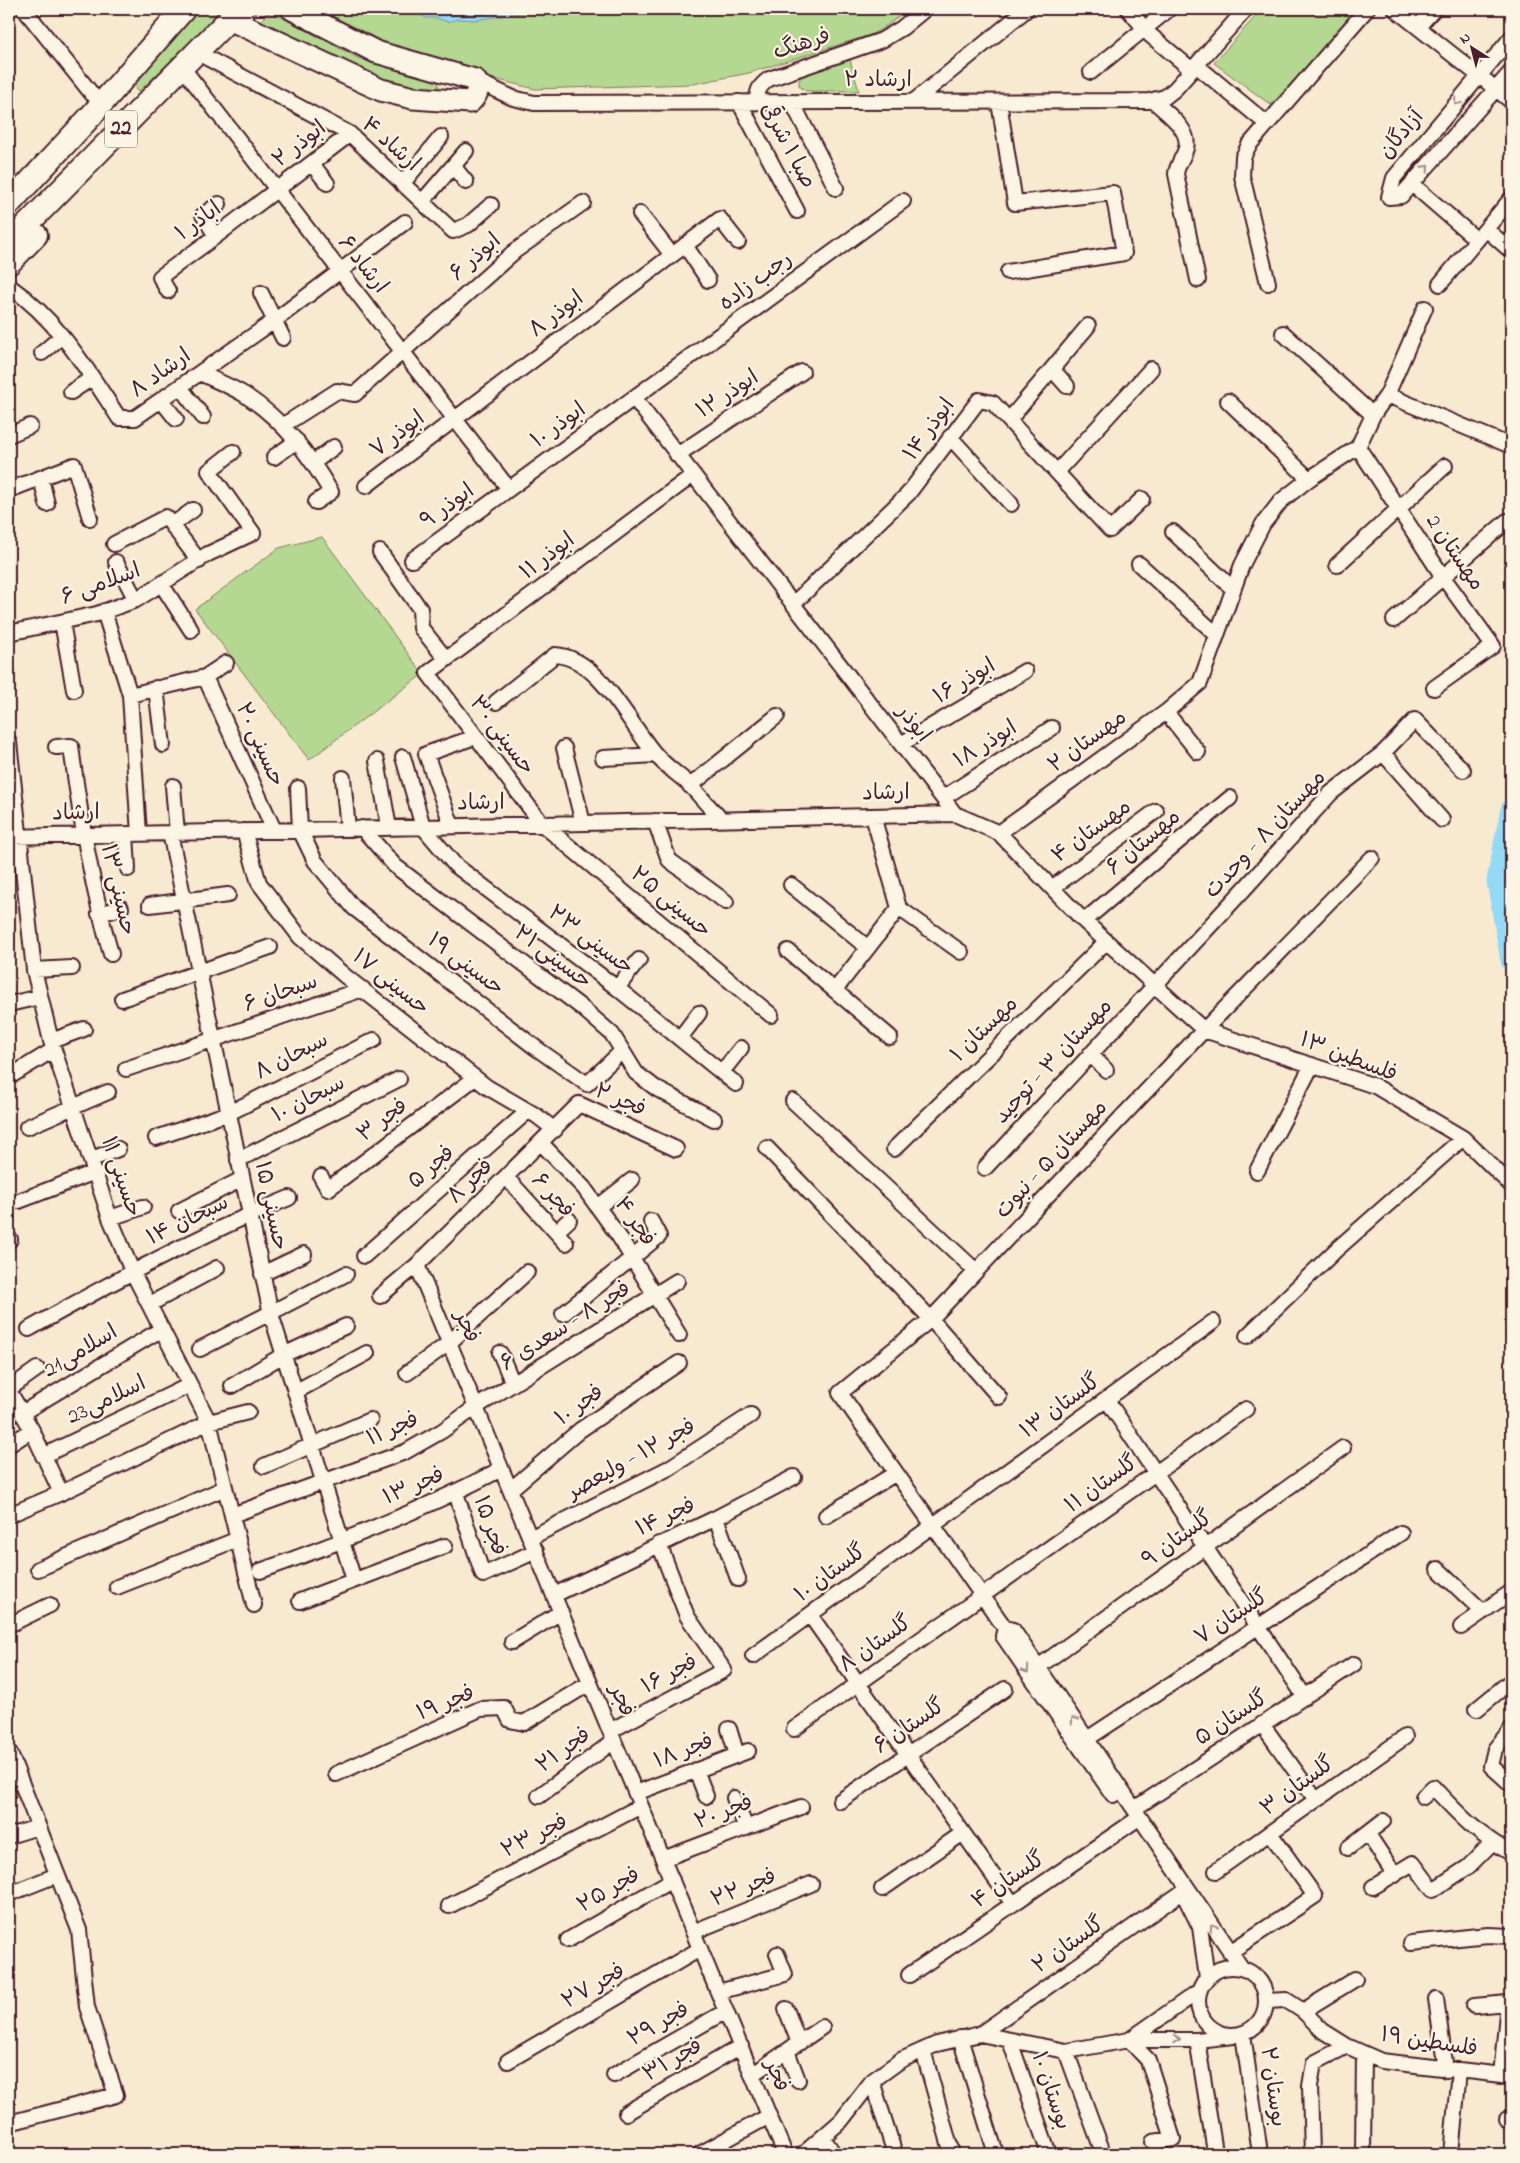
<svg xmlns="http://www.w3.org/2000/svg" width="1520" height="2163" viewBox="0 0 1520 2163" font-family="'Indie Flower','Playpen Sans Arabic',sans-serif">
	<style>
		.green { fill: #b4d791; stroke: #7f7b5e }
		.water { fill: #94d9f6; stroke: #768fa5 }
		.lines { fill: none; stroke-linecap: round; stroke-linejoin: round }
		.shore { stroke: #68697c; stroke-width: 1 }
		.river { stroke: #94d9f6; stroke-width: 21 }
		.minor-casing { stroke: #4a1f2b; stroke-width: 18 }
		.primary-casing { stroke: #4a1f2b; stroke-width: 25 }
		.trunk-casing { stroke: #4a1f2b; stroke-width: 26 }
		.minor { stroke: #fcf5e5; stroke-width: 14 }
		.primary { stroke: #fcf5e5; stroke-width: 21 }
		.trunk { stroke: #fcf5e5; stroke-width: 22 }
		.oneway { stroke: #a38a88 }
		.labels { text-anchor: middle; dominant-baseline: central; stroke-width: 4.5; stroke-linejoin: round; paint-order: stroke }
		.shield { fill: #fcf5e5; stroke: #7f5f63; stroke-width: 1 }
		.shield-label { font-size: 21px; font-weight: bold; fill: #4a1f2b }
		.street-label { font-size: 22px; fill: #4a1f2b; stroke: #fcf5e5 }
	</style>
	<rect width="100%" height="100%" fill="#f7ead1"/>
	<filter id="ink" filterUnits="userSpaceOnUse"><feTurbulence type="fractalNoise" baseFrequency=".02" numOctaves="2"/><feDisplacementMap in="SourceGraphic" scale="10" xChannelSelector="R" yChannelSelector="G"/><feConvolveMatrix kernelMatrix="1 2 1 2 8 2 1 2 1" color-interpolation-filters="sRGB"/></filter>
	<g filter="url(#ink)">
		<path class="green" d="M199,9H226L138,92L129,83Z
			M314,9H908L882,29L870,35L749,73L693,84L535,89L470,73L392,50Z
			M1262,9H1360L1271,105L1214,63Z
			M267,12L272,15L274,13L358,58L415,76L434,79L438,82L440,90L389,86L260,23Z
			M850,60L859,91H806L799,86V80L802,75Z
			M322,537L423,674L309,760L195,609L279,548Z"/>
		<path class="water" d="M416,9H546L475,20L458,19L448,22L436,18H425Z"/>
		<g class="lines">
			<path class="shore" d="M424,9C431,17 473,16 485,14C493,13 500,10 509,9"/>
			<path class="river" d="M1511,809L1497,881L1511,961"/>
			<defs>
				<path id="minor" d="M24,9L92,94
					M1128,9L1150,35L1192,70
					M1395,9L1511,101
					M1418,27L1434,9
					M1511,38L1394,178L1389,197L1401,196L1511,72
					M196,52L350,134L453,231L468,225L491,205
					M1196,65L1267,124
					M182,67L509,489
					M1091,72L1169,9
					M475,80L513,98L534,103L1149,101L1165,97L1175,89L1246,9
					M1154,101C1166,113 1191,129 1186,148C1184,157 1177,164 1176,174L1198,280
					M739,102L797,211
					M757,102C757,91 759,86 769,79L882,40L902,28L925,9
					M792,102L836,188
					M913,102L1027,9
					M999,102L1015,203L1113,193L1124,253L1008,272
					M312,164L327,183
					M453,166L466,182
					M402,184L441,137
					M1412,184L1477,240
					M422,202L466,151
					M640,214L672,255
					M1486,229L1511,251
					M216,236L203,215L219,204
					M685,245L708,280
					M1268,283L1242,176L1243,157L1249,145L1367,9
					M1440,284L1511,199
					M9,286C57,319 87,369 119,418H135L274,321L405,222
					M168,291L160,277L216,236L350,134
					M261,293L283,338
					M1283,333L1373,415
					M42,353L62,336
					M1052,369L1067,386
					M200,373C214,380 231,386 245,395C283,420 309,454 331,492L316,502
					M180,387L203,417
					M71,392L92,378
					M1387,395L1511,446
					M634,398L955,814L999,833L1084,921L1204,1030L1375,1086L1463,1138L1511,1185
					M161,400L176,419
					M1228,401L1309,479
					M1009,420L1088,326
					M282,426L337,391L355,394L515,251L583,203
					M9,435L30,426
					M950,437L1011,504
					M1358,447L1443,577L1493,646L1434,688
					M677,455L802,372
					M274,457L297,441
					M313,463L334,447
					M1057,472L1151,369
					M693,475L428,673L542,824L771,1015
					M41,478L47,504
					M366,486L720,219L738,242
					M9,490L74,465L90,518
					M172,525L193,510
					M1173,532L1233,589
					M114,544L166,517L199,561
					M380,552L420,609L421,628L446,659
					M412,560L903,201
					M116,562L136,600
					M1139,564L1217,635
					M1337,565L1445,466
					M162,585L191,630
					M793,604L908,494L979,400L993,403L1110,530L1142,499
					M104,611L130,695L139,834
					M1394,620L1507,521
					M62,622L74,690
					M9,633L97,614L136,600L208,554L253,533L209,471L233,452
					M205,677L274,830
					M156,688L163,745
					M130,695L205,677L226,663
					M496,702L555,655C599,657 629,724 655,754C665,766 679,775 690,785C700,796 710,808 721,819
					M1166,712L1198,752
					M9,742L34,970L51,1041L110,1218L132,1271L209,1422L254,1605
					M901,744L1025,671
					M56,747L71,746C80,817 91,885 111,954
					M564,748L583,823
					M1383,753L1442,820
					M403,757L423,827L455,865L617,988L736,1084
					M603,758L656,755
					M377,761L389,828
					M343,778L348,829
					M173,786L177,833
					M690,786L777,716
					M298,788L300,830L315,861L354,908L536,1048L587,1084L622,1051
					M943,798L1052,728
					M655,821L669,860L726,902
					M452,826L426,754L475,737
					M362,828L395,866L581,1007L612,1034L636,1073L657,1089L714,1119
					M244,831L259,883L300,937L345,976L487,1087L537,1116L555,1130
					M170,833L271,1314L354,1580
					M999,833L1166,712L1200,683L1242,565L1263,524L1281,501L1309,479L1358,447L1373,415L1387,395L1425,308
					M126,834L128,869
					M9,837L955,814
					M791,885L868,948
					M1052,888L1156,811
					M150,905L228,895
					M899,908L961,952
					M99,914L121,908
					M1084,921L1230,798
					M788,951L890,1037
					M34,970L72,968
					M617,988L639,960
					M835,990L899,908L873,816
					M122,999L270,947
					M9,1004L40,997
					M680,1038L699,1013
					M51,1041L84,1029
					M1090,1054L1106,1070
					M126,1069L363,989
					M722,1072L741,1048
					M9,1077L53,1050
					M793,1101L976,1271
					M27,1127L108,1092
					M156,1138L229,1113L374,1040
					M541,1143L584,1188L620,1238L679,1335
					M767,1148L931,1319L999,1397
					M894,1149L1106,942
					M92,1159L118,1149
					M238,1160L399,1079
					M985,1168L1247,886L1331,793L1383,753L1415,720L1463,770
					M1257,1171L1312,1065
					M321,1177L328,1189L475,1078
					M506,1177L566,1243
					M19,1201L95,1172
					M598,1207L632,1180
					M179,1211L242,1179
					M110,1218L143,1207
					M556,1232L569,1220
					M9,1241L10,1239
					M364,1256L528,1111
					M417,1265L785,2154
					M262,1274L304,1254
					M380,1296L417,1265L579,1104L676,1149
					M150,1304L217,1268
					M563,1314L659,1236L651,1221
					M29,1329C114,1281 199,1235 289,1198
					M1247,1336L1337,1249L1463,1138
					M200,1349L346,1274
					M500,1353L513,1384
					M407,1373L449,1343L527,1272
					M232,1386L283,1355L346,1326
					M9,1389L37,1369
					M9,1391L32,1430L61,1493
					M295,1392L367,1353
					M1107,1400L1305,1697
					M22,1413L162,1329
					M9,1445L32,1430
					M43,1456L190,1385
					M264,1466L370,1420
					M510,1490L580,1430L679,1363
					M456,1493L483,1575L536,1551
					M9,1515L61,1493L209,1422L248,1412
					M232,1515L405,1452L442,1431L476,1407L677,1281
					M826,1516L896,1473
					M716,1518L738,1579
					M530,1538L669,1468L751,1415
					M38,1569L225,1488
					M1438,1569L1483,1612
					M260,1571C342,1542 424,1510 501,1469
					M117,1587L238,1539
					M554,1595L716,1518L794,1477
					M300,1601L445,1546
					M810,1615L1013,1904
					M9,1625L50,1605
					M1461,1627L1511,1592
					M1005,1628L1003,1636L1113,1795
					M512,1642L561,1612
					M753,1656L1213,1322
					M1038,1667L1343,1448
					M1477,1709L1511,1681
					M1262,1724L1316,1800
					M729,1729L737,1755
					M794,1729L1246,1409
					M1511,1729L1495,1749L1491,1766L1511,1784
					M610,1731L724,1670L687,1616L659,1544
					M1087,1739L1401,1533
					M9,1751L79,1930L87,2007L116,2095L9,2123
					M696,1770L706,1796
					M336,1774L480,1709L504,1708L510,1720L524,1723L590,1683
					M636,1793L748,1751
					M539,1796L614,1741
					M1423,1797L1433,1787C1457,1813 1480,1837 1511,1853
					M734,1798L746,1828
					M840,1801L1005,1689
					M1134,1809L1354,1664
					M1368,1834L1395,1875
					M9,1836L38,1827
					M1348,1848L1383,1821
					M663,1859L801,1807
					M1216,1871L1405,1737
					M1373,1887L1413,1863L1433,1890L1468,1867L1492,1843
					M882,1889L963,1833
					M9,1894L57,1875
					M1187,1901L1200,1927L1207,1978
					M449,1906L641,1806
					M693,1932L811,1884
					M568,1940L672,1880
					M1411,1943L1488,1935L1511,1936
					M1230,1952L1315,1896L1270,1833
					M1198 2001a34 34 0 1 1 68 0a34 34 0 1 1-68 0Z
					M1241,1967L1013,1630L1005,1628L840,1393L931,1319L1204,1030L1372,858
					M909,1975L1133,1822
					M718,1992L785,1974L777,1954
					M1436,1999L1446,2070
					M1267,2001L1286,2000L1303,2011L1323,2031L1347,2046L1381,2061L1511,2076
					M1474,2006L1508,2003L1501,2075
					M786,2009L799,2043
					M1303,2011L1355,1979
					M980,2034L1181,1893
					M1243,2034L1259,2146
					M960,2038L996,2154
					M1129,2040L1148,2060L1173,2139L1153,2142
					M1129,2040L1199,1991
					M1197,2040L1215,2152
					M1010,2041L1049,2154
					M923,2050L952,2154
					M787,2051L798,2080
					M1066,2051L1101,2147
					M508,2061L700,1949
					M614,2075L726,2011
					M752,2075L822,2027
					M872,2081L895,2154
					M626,2113L741,2046
					M1507,2119H1511
					M823,2138L834,2154
					M700,2154L769,2116
					M803,2154L841,2121L872,2081L901,2060L937,2044L980,2034L1066,2051L1129,2040H1197L1233,2036
					M1312,2154L1310,2086L1314,2063L1347,2046
					M1363,2154L1364,2054
					M1451,2154L1459,2071"/>
				<path id="primary" d="M229,19L381,90L413,98L470,102C478,94 479,90 475,80L376,52L292,9"/>
				<path id="trunk" d="M9,204L90,117L184,9
					M9,243L238,10L244,9
					M9,263L36,235"/>
			</defs>
			<use href="#minor" class="minor-casing"/>
			<use href="#primary" class="primary-casing"/>
			<use href="#trunk" class="trunk-casing"/>
			<use href="#minor" class="minor"/>
			<use href="#primary" class="primary"/>
			<use href="#trunk" class="trunk"/>
		</g>
		<defs><path id="oneway-chevron" d="M-2-3.5L2.5 0L-2 3.5" fill="none" stroke-width="1.6" stroke-linecap="round" stroke-linejoin="round" transform="scale(1.25)"/></defs>
		<g class="oneway">
			<use href="#oneway-chevron" transform="translate(1457 102) rotate(130)"/>
			<use href="#oneway-chevron" transform="translate(1426 168) rotate(-48)"/>
			<use href="#oneway-chevron" transform="translate(1026 1670) rotate(56)"/>
			<use href="#oneway-chevron" transform="translate(1074 1720) rotate(-124)"/>
			<use href="#oneway-chevron" transform="translate(1213 1927) rotate(-124)"/>
			<use href="#oneway-chevron" transform="translate(1177 2039) rotate(2)"/>
		</g>
	</g>
	<g class="labels">
		<rect class="shield" x="105" y="110.5" width="32" height="37" rx="4"/>
		<g class="shield-label">
			<text x="121" y="129">22</text>
		</g>
		<g class="street-label">
			<text transform="translate(802 45) rotate(-18)">فرهنگ</text>
			<text x="878" y="81">ارشاد ۲</text>
			<text transform="translate(1402 135) rotate(-50)">آزادگان</text>
			<text transform="translate(300 145) rotate(-38)">ابوذر ۲</text>
			<text transform="translate(390 145) rotate(42)">ارشاد ۴</text>
			<text transform="translate(787 146) rotate(62)">صبا ۱ شرقی</text>
			<text transform="translate(199 222) rotate(-36)">اباذر ۱</text>
			<text transform="translate(476 258) rotate(-41)">ابوذر ۶</text>
			<text transform="translate(362 265) rotate(52)">ارشاد ۶</text>
			<text transform="translate(756 282) rotate(-36)">رجب زاده</text>
			<text transform="translate(557 315) rotate(-37)">ابوذر ۸</text>
			<text transform="translate(161 374) rotate(-35)">ارشاد ۸</text>
			<text transform="translate(728 395) rotate(-33)">ابوذر ۱۲</text>
			<text transform="translate(559 426) rotate(-36)">ابوذر ۱۰</text>
			<text transform="translate(930 430) rotate(-54)">ابوذر ۱۴</text>
			<text transform="translate(398 435) rotate(-37)">ابوذر ۷</text>
			<text transform="translate(448 507) rotate(-36)">ابوذر ۹</text>
			<text transform="translate(1454 553) rotate(56)">مهستان 2</text>
			<text transform="translate(548 557) rotate(-37)">ابوذر ۱۱</text>
			<text transform="translate(101 585) rotate(-20)">اسلامی ۶</text>
			<text transform="translate(965 682) rotate(-31)">ابوذر ۱۶</text>
			<text transform="translate(913 724) rotate(52)">ابوذر</text>
			<text transform="translate(501 736) rotate(53)">حسینی ۳۰</text>
			<text transform="translate(1088 742) rotate(-36)">مهستان ۲</text>
			<text transform="translate(259 745) rotate(66)">حسینی ۲۰</text>
			<text transform="translate(986 745) rotate(-32)">ابوذر ۱۸</text>
			<text transform="translate(886 794) rotate(-1)">ارشاد</text>
			<text transform="translate(481 804) rotate(-1)">ارشاد</text>
			<text transform="translate(76 814) rotate(-1)">ارشاد</text>
			<text transform="translate(1092 832) rotate(-36)">مهستان ۴</text>
			<text transform="translate(1266 835) rotate(-47)">مهستان ۸ - وحدت</text>
			<text transform="translate(1144 843) rotate(-40)">مهستان ۶</text>
			<text transform="translate(117 890) rotate(77)">حسینی ۱۳</text>
			<text transform="translate(670 903) rotate(40)">حسینی ۲۵</text>
			<text transform="translate(590 941) rotate(37)">حسینی ۲۳</text>
			<text transform="translate(552 958) rotate(37)">حسینی ۲۱</text>
			<text transform="translate(465 965) rotate(37)">حسینی ۱۹</text>
			<text transform="translate(390 983) rotate(39)">حسینی ۱۷</text>
			<text transform="translate(281 994) rotate(-19)">سبحان ۶</text>
			<text transform="translate(985 1030) rotate(-44)">مهستان ۱</text>
			<text transform="translate(292 1057) rotate(-27)">سبحان ۸</text>
			<text transform="translate(1348 1058) rotate(21)">فلسطین ۱۳</text>
			<text transform="translate(1054 1062) rotate(-47)">مهستان ۳ - توحید</text>
			<text transform="translate(309 1100) rotate(-27)">سبحان ۱۰</text>
			<text transform="translate(620 1101) rotate(23)">فجر ۲</text>
			<text transform="translate(383 1121) rotate(-37)">فجر ۳</text>
			<text transform="translate(1052 1160) rotate(-47)">مهستان ۵ - نبوت</text>
			<text transform="translate(432 1168) rotate(-41)">فجر ۵</text>
			<text transform="translate(120 1177) rotate(71)">حسینی ۱۱</text>
			<text transform="translate(471 1182) rotate(-44)">فجر ۸</text>
			<text transform="translate(552 1196) rotate(48)">فجر ۶</text>
			<text transform="translate(270 1206) rotate(78)">حسینی ۱۵</text>
			<text transform="translate(188 1221) rotate(-26)">سبحان ۱۴</text>
			<text transform="translate(634 1222) rotate(55)">فجر ۴</text>
			<text transform="translate(466 1327) rotate(67)">فجر</text>
			<text transform="translate(566 1327) rotate(-32)">فجر ۸ - سعدی ۶</text>
			<text transform="translate(81 1352) rotate(-31)">اسلامی21</text>
			<text transform="translate(107 1401) rotate(-26)">اسلامی23</text>
			<text transform="translate(580 1406) rotate(-36)">فجر ۱۰</text>
			<text transform="translate(1061 1407) rotate(-36)">گلستان ۱۳</text>
			<text transform="translate(393 1430) rotate(-24)">فجر ۱۱</text>
			<text transform="translate(632 1460) rotate(-29)">فجر ۱۲ - ولیعصر</text>
			<text transform="translate(1102 1485) rotate(-35)">گلستان ۱۱</text>
			<text transform="translate(414 1487) rotate(-23)">فجر ۱۳</text>
			<text transform="translate(666 1518) rotate(-25)">فجر ۱۴</text>
			<text transform="translate(489 1526) rotate(71)">فجر ۱۵</text>
			<text transform="translate(1178 1540) rotate(-36)">گلستان ۹</text>
			<text transform="translate(831 1574) rotate(-36)">گلستان ۱۰</text>
			<text transform="translate(1232 1618) rotate(-33)">گلستان ۷</text>
			<text transform="translate(876 1645) rotate(-35)">گلستان ۸</text>
			<text transform="translate(670 1675) rotate(-28)">فجر ۱۶</text>
			<text transform="translate(621 1701) rotate(67)">فجر</text>
			<text transform="translate(446 1704) rotate(-22)">فجر ۱۹</text>
			<text transform="translate(1232 1719) rotate(-33)">گلستان ۵</text>
			<text transform="translate(910 1727) rotate(-34)">گلستان ۶</text>
			<text transform="translate(564 1751) rotate(-36)">فجر ۲۱</text>
			<text transform="translate(684 1752) rotate(-21)">فجر ۱۸</text>
			<text transform="translate(1298 1787) rotate(-36)">گلستان ۳</text>
			<text transform="translate(724 1813) rotate(-21)">فجر ۲۰</text>
			<text transform="translate(535 1837) rotate(-27)">فجر ۲۳</text>
			<text transform="translate(1009 1881) rotate(-34)">گلستان ۴</text>
			<text transform="translate(744 1889) rotate(-22)">فجر ۲۲</text>
			<text transform="translate(609 1891) rotate(-30)">فجر ۲۵</text>
			<text transform="translate(1069 1946) rotate(-35)">گلستان ۲</text>
			<text transform="translate(594 1987) rotate(-30)">فجر ۲۷</text>
			<text transform="translate(659 2025) rotate(-30)">فجر ۲۹</text>
			<text transform="translate(1429 2043) rotate(9)">فلسطین ۱۹</text>
			<text transform="translate(673 2061) rotate(-30)">فجر ۳۱</text>
			<text transform="translate(776 2076) rotate(68)">فجر</text>
			<text transform="translate(1272 2087) rotate(82)">بوستان ۲</text>
			<text transform="translate(1050 2091) rotate(71)">بوستان ۱۰</text>
		</g>
	</g>
	<rect width="1520" height="2163" fill="none" stroke="#fcf5e5" stroke-width="30"/>
	<rect x="15" y="15" width="1490" height="2133" fill="none" stroke="#4a1f2b" stroke-width="2" filter="url(#ink)"/>
	<g transform="translate(1472 48) rotate(324)" stroke="#fcf5e5" stroke-width="4" paint-order="stroke">
	<path d="M0-4L9 19L0 12L-9 19Z" fill="#4a1f2b"/>
	<text y="-8" font-size="14" font-weight="bold" text-anchor="middle" fill="#4a1f2b">N</text>
	</g>
</svg>
